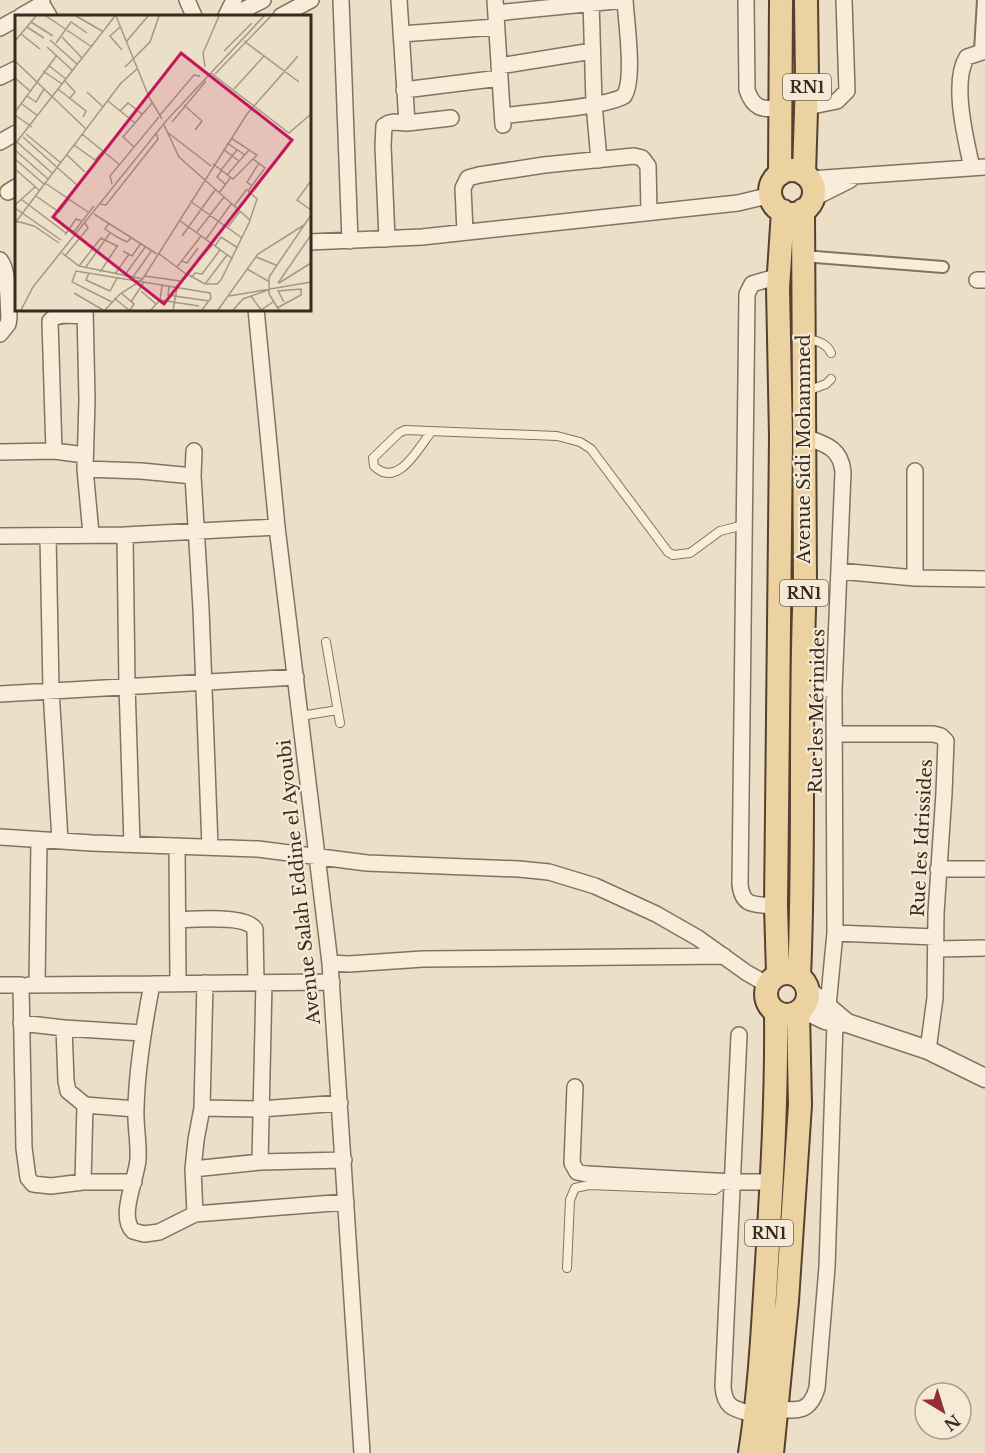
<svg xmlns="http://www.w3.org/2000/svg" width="985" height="1453" viewBox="0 0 985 1453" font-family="'Libre Baskerville',serif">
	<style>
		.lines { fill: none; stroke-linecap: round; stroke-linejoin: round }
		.service-casing { stroke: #87715d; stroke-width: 10 }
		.pedestrian-casing { stroke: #87715d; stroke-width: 14 }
		.minor-casing { stroke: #87715d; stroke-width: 18 }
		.tertiary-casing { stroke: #87715d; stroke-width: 21 }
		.primary-casing { stroke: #554031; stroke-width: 26 }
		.service { stroke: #f7edda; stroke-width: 8 }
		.pedestrian { stroke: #f7edda; stroke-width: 10 }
		.minor { stroke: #f7edda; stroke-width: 15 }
		.tertiary { stroke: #f7edda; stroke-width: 18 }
		.primary { stroke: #edd2a1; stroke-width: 22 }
		.labels { text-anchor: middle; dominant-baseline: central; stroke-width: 4.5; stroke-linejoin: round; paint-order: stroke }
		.shield { fill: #f4ead6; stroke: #706457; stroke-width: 1.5 }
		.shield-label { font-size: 16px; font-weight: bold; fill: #382a20 }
		.street-label { font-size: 18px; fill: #382a20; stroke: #f4ead6 }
		.inset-road { fill: none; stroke: #a49784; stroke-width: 1.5 }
		.view { fill: #c2185b; fill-opacity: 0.15; stroke: #c2185b; stroke-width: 3 }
		.inset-edge { fill: none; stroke: #382a20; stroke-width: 3 }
	</style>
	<rect width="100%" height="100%" fill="#ecdfc7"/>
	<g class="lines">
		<defs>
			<path id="service" d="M805,338C816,341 826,342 831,353
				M807,391L826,384L831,379
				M431,432C418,449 397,489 374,466L373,458L399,433L405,430L557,436L580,442L591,449L668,552L673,555L690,553L720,531L744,525
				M326,642L340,723
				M300,716L338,710
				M567,1268L570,1200L575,1188L589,1185L715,1190L725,1183"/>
			<path id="pedestrian" d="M980,51L983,0
				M803,256L943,267"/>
			<path id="minor" d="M42,0V4L49,16
				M187,0L194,16
				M341,0L350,241
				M399,0L407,123
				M495,0L503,125
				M591,0L594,104L599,160
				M746,0L747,90C753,108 762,111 781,107
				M496,13L625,0
				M21,16L42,4
				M226,16L234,0
				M232,16L263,0
				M281,16L311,0
				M0,28L16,19
				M401,34L496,27
				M499,66L592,51
				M0,77L16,69
				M404,90L500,78
				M807,107L837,101L847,91L844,0
				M503,116C528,112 607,107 624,96C635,79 626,21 625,0
				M0,142L16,133
				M972,168C966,140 951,82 967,57L985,51
				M810,179L985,167
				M8,192L16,187
				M812,199L850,180
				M465,232L463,188L468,178L479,175L544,165L634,156L642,158L648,166L649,212
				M387,239L383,146L384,126L389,123L394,122L407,123L451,118
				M309,242L422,237L738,203L771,195
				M0,260C9,270 8,304 9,318L8,324L0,334
				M977,280H985
				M85,309L87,400L85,469L91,534
				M256,309L277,527L330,963L362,1453
				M805,437C825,444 841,448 843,472L834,690L835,933L828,1006
				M54,451L50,321C58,312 74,316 85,316
				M194,451L193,476L201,609L210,847
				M0,452L54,451L85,455
				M85,469L141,471L193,476
				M915,471V578
				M125,535L127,685L132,844
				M0,536L125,535L277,527
				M48,536L51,690L60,840
				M839,571L915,578L985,579
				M802,685L834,690
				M0,694L296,677
				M835,734H933L941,736L946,741L944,793L936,913L935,998L928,1050
				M0,837L92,843L258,849L367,863L519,869L549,872L595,886L656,914L698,938L747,973L768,985
				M177,846L178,982
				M938,869H985
				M776,906C756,904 742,908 740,884L747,294L752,284L779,276
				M178,920C195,919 246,915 255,929L256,982
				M835,933L936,937
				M937,949L985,948
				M330,963L349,964L423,959L724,956
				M332,982L152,984C144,1025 137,1066 136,1108C135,1125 139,1142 138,1159C137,1178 118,1216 133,1231L144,1234L159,1232L195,1214L346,1202
				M0,985H21L24,1148L28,1178L33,1184L51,1186L83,1182H134
				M29,985L152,984
				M37,985L39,840
				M21,1023L64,1028L66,1081L68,1091L85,1105L83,1182
				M64,1028L142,1033
				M739,1035L723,1387C725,1410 736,1409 756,1415
				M575,1087L572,1163L577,1172L587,1174L733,1182H772
				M85,1105L136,1109
				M202,1108L261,1109L340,1103
				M260,1162L264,983
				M193,1169L260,1162L344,1160
				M195,1214L193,1169L196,1140L202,1108L205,983
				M777,1409C799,1411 810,1412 817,1388L827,1267L835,1023"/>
			<path id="tertiary" d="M808,990L847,1023
				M802,1009L825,1020L847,1023L928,1050L985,1078"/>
			<path id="primary" d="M770 192a22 22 0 1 1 44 0a22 22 0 1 1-44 0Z
				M780,174L781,0
				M804,174L807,78L806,0
				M766 994a21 21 0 1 1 42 0a21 21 0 1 1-42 0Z
				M778,974L776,906L781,437L778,288L783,211
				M799,976C805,845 799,715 805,584L803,210
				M750,1453C760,1390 763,1326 767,1262C772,1179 777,1095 776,1012
				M772,1453L787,1301L800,1105L798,1012"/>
		</defs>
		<use href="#service" class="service-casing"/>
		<use href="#pedestrian" class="pedestrian-casing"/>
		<use href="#minor" class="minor-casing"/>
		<use href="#tertiary" class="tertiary-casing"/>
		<use href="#primary" class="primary-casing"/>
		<use href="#service" class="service"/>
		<use href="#pedestrian" class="pedestrian"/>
		<use href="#minor" class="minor"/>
		<use href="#tertiary" class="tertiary"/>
		<use href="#primary" class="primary"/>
	</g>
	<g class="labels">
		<g class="shield">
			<rect x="783" y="74" width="48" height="26" rx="4.5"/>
			<rect x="780" y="580" width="48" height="26" rx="4.5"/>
			<rect x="745" y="1220" width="48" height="26" rx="4.5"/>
		</g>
		<g class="shield-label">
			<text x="807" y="87">RN1</text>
			<text x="804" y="593">RN1</text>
			<text x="769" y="1233">RN1</text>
		</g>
		<g class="street-label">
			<text transform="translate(804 449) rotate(-90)">Avenue Sidi Mohammed</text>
			<text transform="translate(817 711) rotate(-89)">Rue les Mérinides</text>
			<text transform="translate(922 838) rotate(-87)">Rue les Idrissides</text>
			<text transform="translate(299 882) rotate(-96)">Avenue Salah Eddine el Ayoubi</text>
		</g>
	</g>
	<g transform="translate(15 15)">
		<rect width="296" height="296" fill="#ecdfc7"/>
		<path class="inset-road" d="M31,1L77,32M61,1L87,16M101,1L134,82L147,104M16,7L38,21M12,12L29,23M105,12L95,21L107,35M6,19L25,34M47,22L67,43M35,25L62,49M0,26L21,1M229,26L284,67M111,27L133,1M41,28L56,7L72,18M32,32L57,55M209,36L237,8M0,46L71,114M33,50L51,64M110,52L135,27L144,1M190,52L188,38L204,1M28,56L47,69M196,58L274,118L296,99M200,59L256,1M0,63L15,76M50,66L60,77L54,84M43,74L71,96L68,102M219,74L249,41M72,77L88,92M12,81L21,87L29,74M93,86L120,108M7,89L23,101M169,90L187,106L180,115M105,96L113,88L127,99M0,97L42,40M0,100L17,112M145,100L179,60L185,61M151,106L249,1M157,107L191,66M149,110L164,142L235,205M152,117L196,151M11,119L46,148M67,119L105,150M8,122L63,171M2,127L37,158M212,128L230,140M0,129L100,1M59,130L80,145L88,136M119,132L108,122L137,88M208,134L224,146M0,135L33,164M52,140L70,157M0,144L29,169M198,149L218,164L242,140L216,123M0,154L24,175M206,155L222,135M207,155L202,162L210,169M212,160L234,135M296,166L282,185L296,195M30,168L73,197M97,169L95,161L144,102M237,171L232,167L244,148M204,178L216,162M21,181L44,197L54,184M6,184L51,218M175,186L227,223M85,189L91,190L143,124L141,118M0,190L20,172M219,191L232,174M0,193L46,225M79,199L142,239M164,205L218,244M1,206L19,211L44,228M0,208L106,68L122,54M94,208L90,214L102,222L112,227L117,222M213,212L225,196M182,217L209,182M58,218L79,191M50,220L61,204L67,206M167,221L200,175M191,224L216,189M198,229L172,259L190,269H202L206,265L234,208L242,184L233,176L250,153L238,144M200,231L206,222L223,233M108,236L117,241L126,228M47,238L64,251L128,264M143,238L171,259M50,241L73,213L70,208M241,242L261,250M167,246L172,248L183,233M64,251L86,223L102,231M162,252L186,221M70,253L95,218M232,254L253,266M85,257L103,230M74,258L71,265L95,276L102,263M100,259L114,239M109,261L131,231M130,261L165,266M118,262L137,235M176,263L180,258L187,259L205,235M263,268L296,220M264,268L296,248M190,269L212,240M154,272L153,280L194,286M126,276L141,289M59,278L88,295M106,278L119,289L115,295M214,281L296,267M236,281L246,295L258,287M99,283L114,295M145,285L184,291M97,287L57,267L61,256L195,278L196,283L187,295M116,287L129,267M262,293L286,280V274L263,276L269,287M6,295L18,272L151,106M90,295L105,279L127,265L232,99L283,41M136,295L145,285L147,270M158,295L162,273M203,295L243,239L289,210M218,295L228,284L253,275M264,295L254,279V262L296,200"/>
		<path class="view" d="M166,38L277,125L149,289L38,202Z"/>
		<rect width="296" height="296" class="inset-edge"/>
	</g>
	<g transform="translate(943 1411) rotate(142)"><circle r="28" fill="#f4ead6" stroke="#a99d8d" stroke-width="1.5"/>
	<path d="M0-4.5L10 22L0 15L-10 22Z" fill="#933035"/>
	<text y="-9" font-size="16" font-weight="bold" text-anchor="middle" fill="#382a20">N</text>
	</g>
</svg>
